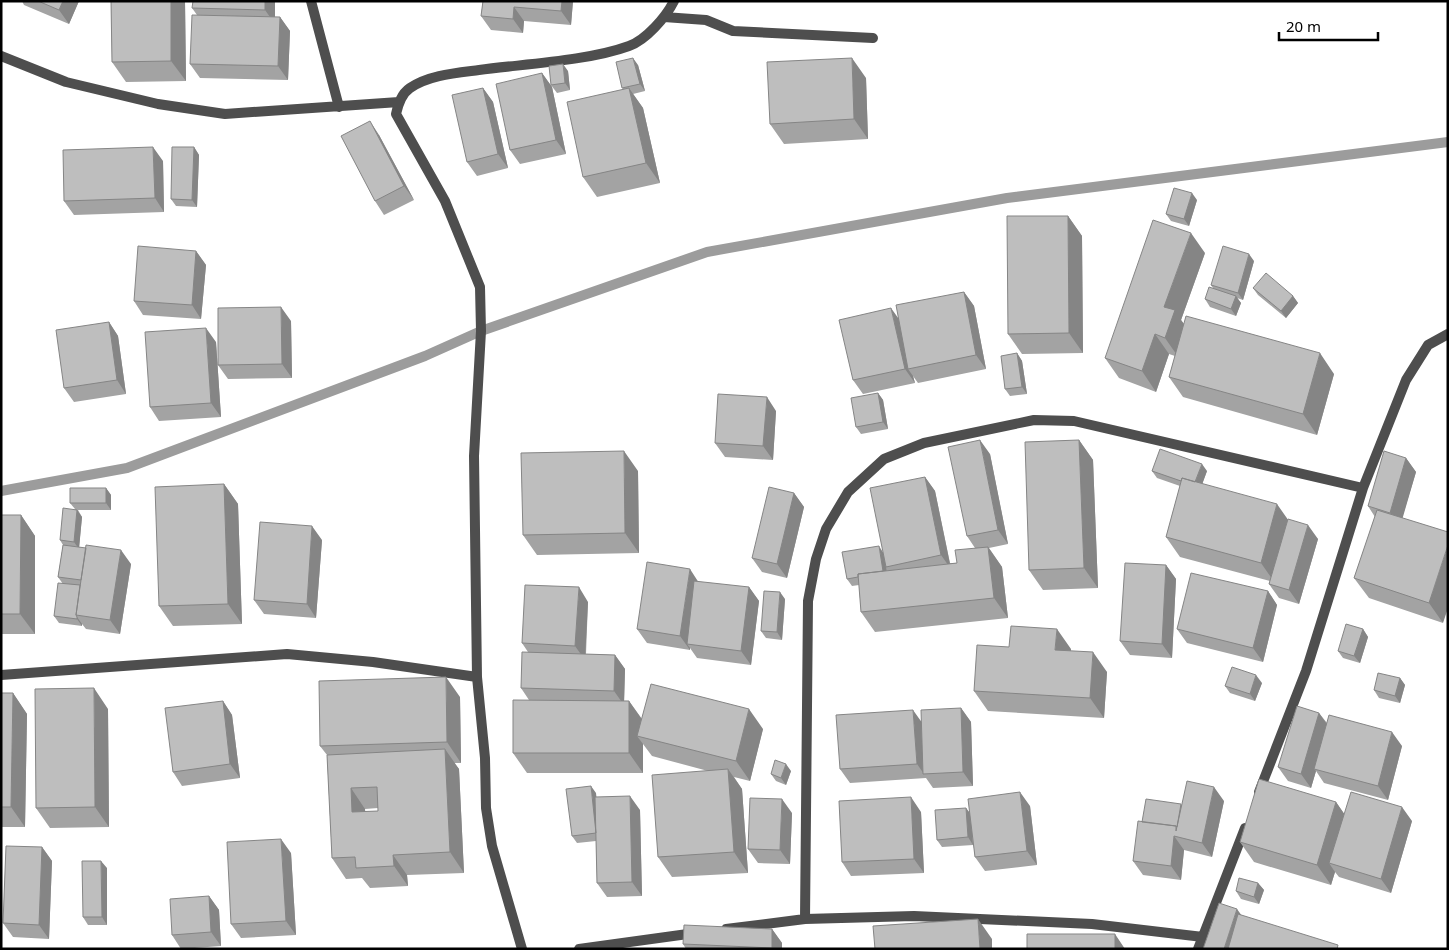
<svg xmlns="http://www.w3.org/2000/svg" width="1449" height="950" viewBox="0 0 1449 950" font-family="'Noto Sans',sans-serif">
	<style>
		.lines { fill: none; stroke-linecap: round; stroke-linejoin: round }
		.stream { stroke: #9c9c9c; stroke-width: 10 }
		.minor { stroke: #4e4e4e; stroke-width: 10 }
		.wall { fill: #a3a3a3; fill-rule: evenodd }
		.shaded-wall { fill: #858585 }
		.building { fill: #bebebe; stroke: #858585; fill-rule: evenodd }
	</style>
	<rect width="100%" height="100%" fill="#fff"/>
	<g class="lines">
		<path class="stream" d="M1,491L127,468L425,356L481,331L707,252L1007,198L1448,142"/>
		<path class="minor" d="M311,1L339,107
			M664,17L706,20L733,31L873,38
			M1,56L66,82L158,104L225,114L399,102
			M1,675L287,654L373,662L477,677
			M1259,792L1306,671L1363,488L1406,380L1428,345L1448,334
			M805,919L808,601L816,559L826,529L848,492L884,459L924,443L1034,420L1074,421L1363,488
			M726,929L805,919L914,916L1092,924L1203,937
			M522,949L492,846L486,808L485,758L477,677L474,456L481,331L480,287L445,201L396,114C398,105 401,94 410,88C429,75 456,73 479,70C523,64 588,61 629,46C646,40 666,17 674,1
			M579,949L695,933
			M1198,949L1245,828"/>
	</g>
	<path class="wall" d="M22,1H79L69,24L24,5Z
		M111,1H185L186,81L126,82L112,62Z
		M275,1V17H280L290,31L288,80L200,78L190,64L197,15L192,8Z
		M483,1H573L571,25L524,21L523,33L491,30L481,16Z
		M638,65L645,91L633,94L643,108L660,183L597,197L583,177L623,89L622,88Z
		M568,71L570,90L557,93L551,85Z
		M542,73L552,87L566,154L520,164L510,150Z
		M866,78L868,139L784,144L770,124Z
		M483,88L493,102L508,168L477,176L467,162Z
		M379,135L414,200L384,215L375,201Z
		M194,147L199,155L197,207L176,206L171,199Z
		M163,161L164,212L74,215L64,201Z
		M1197,200L1189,226L1171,221L1166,214Z
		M1068,216L1082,236L1083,353L1022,354L1008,334Z
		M196,251L206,265L201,319L143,315L134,301Z
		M1205,253L1181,320L1184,324L1334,374L1317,435L1183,397L1169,377L1175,356L1169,354L1156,392L1119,378L1105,358Z
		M1254,261L1243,300L1237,298L1241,303L1236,316L1210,307L1205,299L1213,288L1211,285Z
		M1253,288L1293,296L1298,303L1286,318L1258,295Z
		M964,292L974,306L986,369L918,383L913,376L915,383L863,394L853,380L898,318Z
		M291,321L292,378L228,379L218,365Z
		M109,322L118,336L126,394L74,402L64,388Z
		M216,342L221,417L159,421L150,407Z
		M1017,353L1022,361L1027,394L1010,396L1005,389Z
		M878,393L883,400L888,429L861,434L856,427Z
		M776,411L773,460L725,457L715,443Z
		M1079,440L1093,460L1098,588L1043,590L1029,570Z
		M990,454L1008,544L989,548L1002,567L1008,618L875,632L861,612L859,585L852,586L847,579L883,552L925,477L935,491L950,563H957L975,548L967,536Z
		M1406,458L1416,472L1402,518L1443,623L1369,598L1354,578L1375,517L1368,506Z
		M638,471L639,553L537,555L523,535Z
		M1152,471H1207L1202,484L1288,520L1318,539L1299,604L1279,598L1269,584L1270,581L1180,557L1166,537L1180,486L1157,478Z
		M224,484L238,504L242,624L173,626L159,606Z
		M106,488L111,495V510H78L82,517L79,547L131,564L120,634L86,629L82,624V626L59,623L54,616L63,584L58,577L63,545L60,540L75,509L70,503Z
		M794,493L804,507L787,578L762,572L752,558Z
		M1,515H21L35,536V634H1Z
		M322,540L316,618L264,614L254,600Z
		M1166,565L1176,579L1172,658L1130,655L1120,641Z
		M749,587L759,601L751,665L697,658L690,648V650L647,643L637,629Z
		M1268,591L1277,605L1263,662L1187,643L1177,629Z
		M785,599L782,640L766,638L761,631Z
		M588,602L586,654L615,655L625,669L624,701H629L642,719L763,729L750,781L734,777L742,789L748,873L672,877L658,857L708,771L652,756L643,744V773H527L513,753L529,700L521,688L528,652L522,643Z
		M1363,629L1368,637L1360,663L1343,658L1338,651Z
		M1071,649V651L1107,672L1104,718L988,711L974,691Z
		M1400,678L1405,685L1400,703L1379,698L1374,690Z
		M1262,683L1255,701L1230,693L1225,686Z
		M1,693H13L27,714L25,827H1Z
		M460,697L461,763H454L459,769L464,873L407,875L408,886L370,888L362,878L346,879L332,858L327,755L320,746ZM378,808V811L365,812V809Z
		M223,701L232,715L240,778L182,786L173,772Z
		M961,708L971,722L973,786L933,788L926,778L850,783L840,769L922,722Z
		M108,709L109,827L50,828L36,808Z
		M1319,713L1327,723L1402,746L1388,800L1324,783L1316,771L1311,788L1288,781L1278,767Z
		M791,771L786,785L776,781L771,774Z
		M596,793V797L640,810L642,896L607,897L597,883L596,841L577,843L572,836Z
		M1224,801L1212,857L1184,850L1181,880L1143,875L1133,861L1181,804V805Z
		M1336,802L1344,814L1412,821L1391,893L1339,877L1335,872L1331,885L1254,862L1240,842Z
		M1030,806L1037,865L985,871L975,857L972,832L973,845L942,847L937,840L966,808L970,813Z
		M921,812L924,873L851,876L842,862Z
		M792,813L790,864L758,863L748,849Z
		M42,847L52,861L49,939L13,937L3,923Z
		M291,853L296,935L241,938L231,924Z
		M107,868V925H88L83,917Z
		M1258,883L1264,890L1259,904L1241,899L1236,891Z
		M209,896L219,910L221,946L181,949L172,935Z
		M772,929L782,943V949H686L683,944Z"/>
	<path class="shaded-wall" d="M63,1H79L69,24L59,10Z
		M171,1H185L186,81L171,61Z
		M265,1H275V24L265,10Z
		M562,1H573L571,25L561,11Z
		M514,7L524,21L523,33L513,19Z
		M280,17L290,31L288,80L278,66Z
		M633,58L638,65L645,91L640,84Z
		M852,58L866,78L868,139L854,119Z
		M563,64L568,71L570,90L565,83Z
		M542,73L552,87L566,154L556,140Z
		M483,88L493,102L508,168L498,154Z
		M629,88L643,108L660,183L646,163Z
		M370,121L379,135L414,200L404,186Z
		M153,147L163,161L164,212L155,198Z
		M194,147L199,155L197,207L192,200Z
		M1192,193L1197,200L1189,226L1184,219Z
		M1068,216L1082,236L1083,353L1069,333Z
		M1191,233L1205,253L1181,320L1189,331L1179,358L1165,338L1164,307Z
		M196,251L206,265L201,319L192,305Z
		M1249,254L1254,261L1243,300L1238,293Z
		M964,292L974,306L986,369L976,355Z
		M1236,296L1241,303L1236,316L1231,309Z
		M1293,296L1298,303L1286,318L1281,311Z
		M281,307L291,321L292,378L282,364Z
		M891,308L901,322L908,369L913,376L915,383L905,369Z
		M109,322L118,336L126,394L117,380Z
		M206,328L216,342L221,417L211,403Z
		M1155,334L1169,354L1156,392L1142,371Z
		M1017,353L1022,361L1027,394L1022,387Z
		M1320,353L1334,374L1317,435L1303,414Z
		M878,393L883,400L888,429L883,422Z
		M767,397L776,411L773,460L763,446Z
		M980,440L990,454L1008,544L998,530Z
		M1079,440L1093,460L1098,588L1084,568Z
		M624,451L638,471L639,553L625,533Z
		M1406,458L1416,472L1400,527L1390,513Z
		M1202,464L1207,471L1199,493L1194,486Z
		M925,477L935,491L951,569L941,555Z
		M224,484L238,504L242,624L228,604Z
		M106,488L111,495V510L106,503Z
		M794,493L804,507L787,578L777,564Z
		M1277,504L1291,524L1275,583L1261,563Z
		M77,510L82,517L79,549L74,542Z
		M21,515L35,536V634L20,614Z
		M1308,525L1318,539L1299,604L1289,590Z
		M312,526L322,540L316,618L307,604Z
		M1448,545V608L1443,623L1429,603Z
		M879,546L884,554L888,580L883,573Z
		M988,547L1002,567L1008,618L994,598Z
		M121,550L131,564L120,634L110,620Z
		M1166,565L1176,579L1172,658L1162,644Z
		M690,569L699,583L687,644L690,648V650L680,636Z
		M579,587L588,602L585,660L575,646Z
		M749,587L759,601L751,665L741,651Z
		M1268,591L1277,605L1263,662L1253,648Z
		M780,592L785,599L782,640L777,632Z
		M77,617L82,624V626L77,619Z
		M1057,629L1071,649L1069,670L1055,650Z
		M1363,629L1368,637L1360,663L1354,656Z
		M1093,652L1107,672L1104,718L1090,698Z
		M615,655L625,669L624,705L614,691Z
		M1256,675L1262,683L1255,701L1250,694Z
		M446,677L460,697L461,763L447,742Z
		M1400,678L1405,685L1400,703L1395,696Z
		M94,688L108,709L109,827L95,807Z
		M13,693L27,714L25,827L11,807Z
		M223,701L232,715L240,778L230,764Z
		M629,701L643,721L637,736L643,744V773L629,753Z
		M961,708L971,722L973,786L963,772Z
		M749,709L763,729L750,781L736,761Z
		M913,710L923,724L924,774L917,764Z
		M1319,713L1329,727L1314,769L1316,771L1311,788L1301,774Z
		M1392,732L1402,746L1388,800L1378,786Z
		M445,749L459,769L464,873L450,852Z
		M786,764L791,771L786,785L781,778Z
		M728,769L742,789L748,873L734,852Z
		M591,786L596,793L601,840L596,833Z
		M1214,787L1224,801L1212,857L1202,843Z
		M351,788L365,809L367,832L352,812Z
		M1020,792L1030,806L1037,865L1027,851Z
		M630,796L640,810L642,896L632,882Z
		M911,797L921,812L924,873L914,859Z
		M782,799L792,813L790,864L780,850Z
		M1336,802L1350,822L1329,863L1335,872L1331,885L1317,865Z
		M1402,807L1412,821L1391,893L1381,879Z
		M966,808L971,815L973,845L968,837Z
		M1174,836L1184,850L1181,880L1171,866Z
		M281,839L291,853L296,935L286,921Z
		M42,847L52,861L49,939L39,925Z
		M393,855L407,875L408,886L394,866Z
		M101,861L107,868V925L102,917Z
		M1258,883L1264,890L1259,904L1254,897Z
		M209,896L219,910L221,946L211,932Z
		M1237,909L1247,923L1238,949H1224Z
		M978,919L992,939V949H980Z
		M772,929L782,943V949H772Z
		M1115,934L1125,949H1115Z"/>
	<path class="building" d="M38,1H63L59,10Z
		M111,1H171V61L112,62Z
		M193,1H265V10L192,8Z
		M483,1H562L561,11L514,7L513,19L481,16Z
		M192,15L280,17L278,66L190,64Z
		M633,58L640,84L622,88L616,62Z
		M852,58L854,119L770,124L767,62Z
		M563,64L565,83L551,85L549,66Z
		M542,73L556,140L510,150L496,84Z
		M483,88L498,154L467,162L452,95Z
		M629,88L646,163L583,177L567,102Z
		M370,121L404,186L375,201L341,136Z
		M153,147L155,198L64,201L63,150Z
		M172,147H194L192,200L171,199Z
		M1174,188L1192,193L1184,219L1166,214Z
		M1007,216H1068L1069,333L1008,334Z
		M1153,220L1191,233L1164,307L1175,310L1165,338L1155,334L1142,371L1105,358Z
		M138,246L196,251L192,305L134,301Z
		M1223,246L1249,254L1238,293L1211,285Z
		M1266,273L1293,296L1281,311L1253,288Z
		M1209,287L1236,296L1231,309L1205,299Z
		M964,292L976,355L908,369L896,305Z
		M281,307L282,364L218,365V308Z
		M891,308L905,369L853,380L839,320Z
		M1186,316L1320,353L1303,414L1169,377Z
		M109,322L117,380L64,388L56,330Z
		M206,328L211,403L150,407L145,332Z
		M1017,353L1022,387L1005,389L1001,356Z
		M878,393L883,422L856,427L851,398Z
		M718,394L767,397L763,446L715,443Z
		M980,440L998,530L967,536L948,447Z
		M1079,440L1084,568L1029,570L1025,442Z
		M1160,449L1202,464L1195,482L1182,478L1181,481L1152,471Z
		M624,451L625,533L523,535L521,453Z
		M1384,451L1406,458L1390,513L1368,506Z
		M925,477L941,555L886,567L870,488Z
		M1182,478L1277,504L1261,563L1166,537Z
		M224,484L228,604L159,606L155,487Z
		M769,487L794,493L777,564L752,558Z
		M70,488H106V503H70Z
		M63,508L77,510L74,542L60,540Z
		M1377,510L1448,532V545L1429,603L1354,578Z
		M1,515H21L20,614H1Z
		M1288,519L1308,525L1289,590L1269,584Z
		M260,522L312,526L307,604L254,600Z
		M63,545L86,548L81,580L58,577Z
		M86,545L121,550L110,620L76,615Z
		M879,546L883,571L858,574V577L847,579L842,552Z
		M988,547L994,598L861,612L858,574L957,563L955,550Z
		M647,562L690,569L680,636L637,629Z
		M1125,563L1166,565L1162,644L1120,641Z
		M1191,573L1268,591L1253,648L1177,629Z
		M694,581L749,587L741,651L687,644Z
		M58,583L80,585L76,615L77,617V619L54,616Z
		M525,585L579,587L575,646L522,643Z
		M764,591L780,592L777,632L761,631Z
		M1346,624L1363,629L1354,656L1338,651Z
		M1011,626L1057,629L1055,650L1093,652L1090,698L974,691L977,645L1009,647Z
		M522,652L615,655L614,691L521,688Z
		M1232,667L1256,675L1250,694L1225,686Z
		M1378,673L1400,678L1395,696L1374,690Z
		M446,677L447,742L320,746L319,681Z
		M651,684L749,709L736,761L637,736Z
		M94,688L95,807L36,808L35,689Z
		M1,693H13L11,807H1Z
		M513,700L629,701V753H513Z
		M223,701L230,764L173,772L165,708Z
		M1297,706L1319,713L1301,774L1278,767Z
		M961,708L963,772L923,774L921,710Z
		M913,710L917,764L840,769L836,715Z
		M1329,715L1392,732L1378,786L1314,769Z
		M445,749L450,852L393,855L394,866L356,868L355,857L332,858L327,755ZM377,787L378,811L352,812L351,788Z
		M775,760L786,764L781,778L771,774Z
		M728,769L734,852L658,857L652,775Z
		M1259,779L1336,802L1317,865L1240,842Z
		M1187,781L1214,787L1202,843L1174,836L1171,866L1133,861L1138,821L1176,826V831Z
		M591,786L596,833L572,836L566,789Z
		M1020,792L1027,851L975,857L968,799Z
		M1351,792L1402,807L1381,879L1329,863Z
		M630,796L632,882L597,883L595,797Z
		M911,797L914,859L842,862L839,801Z
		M750,798L782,799L780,850L748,849Z
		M1146,799L1181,804L1177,827L1176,826L1142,822Z
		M966,808L968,837L937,840L935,810Z
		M281,839L286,921L231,924L227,842Z
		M6,846L42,847L39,925L3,923Z
		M82,861H101L102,917H83Z
		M1239,878L1258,883L1254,897L1236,891Z
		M209,896L211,932L172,935L170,899Z
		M1219,903L1237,909L1224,949H1203Z
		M1238,914L1338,945L1337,949H1228Z
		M978,919L980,949H875L873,926Z
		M684,925L772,929V948L683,944Z
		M1027,934H1115V949H1027Z"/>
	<rect width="1449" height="950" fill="none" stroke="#000000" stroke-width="5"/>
	<path d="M1279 32v8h99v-8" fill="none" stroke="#000000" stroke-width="2.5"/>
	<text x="1286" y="32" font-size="15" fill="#000000" stroke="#ffffff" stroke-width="4" paint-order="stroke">20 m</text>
</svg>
